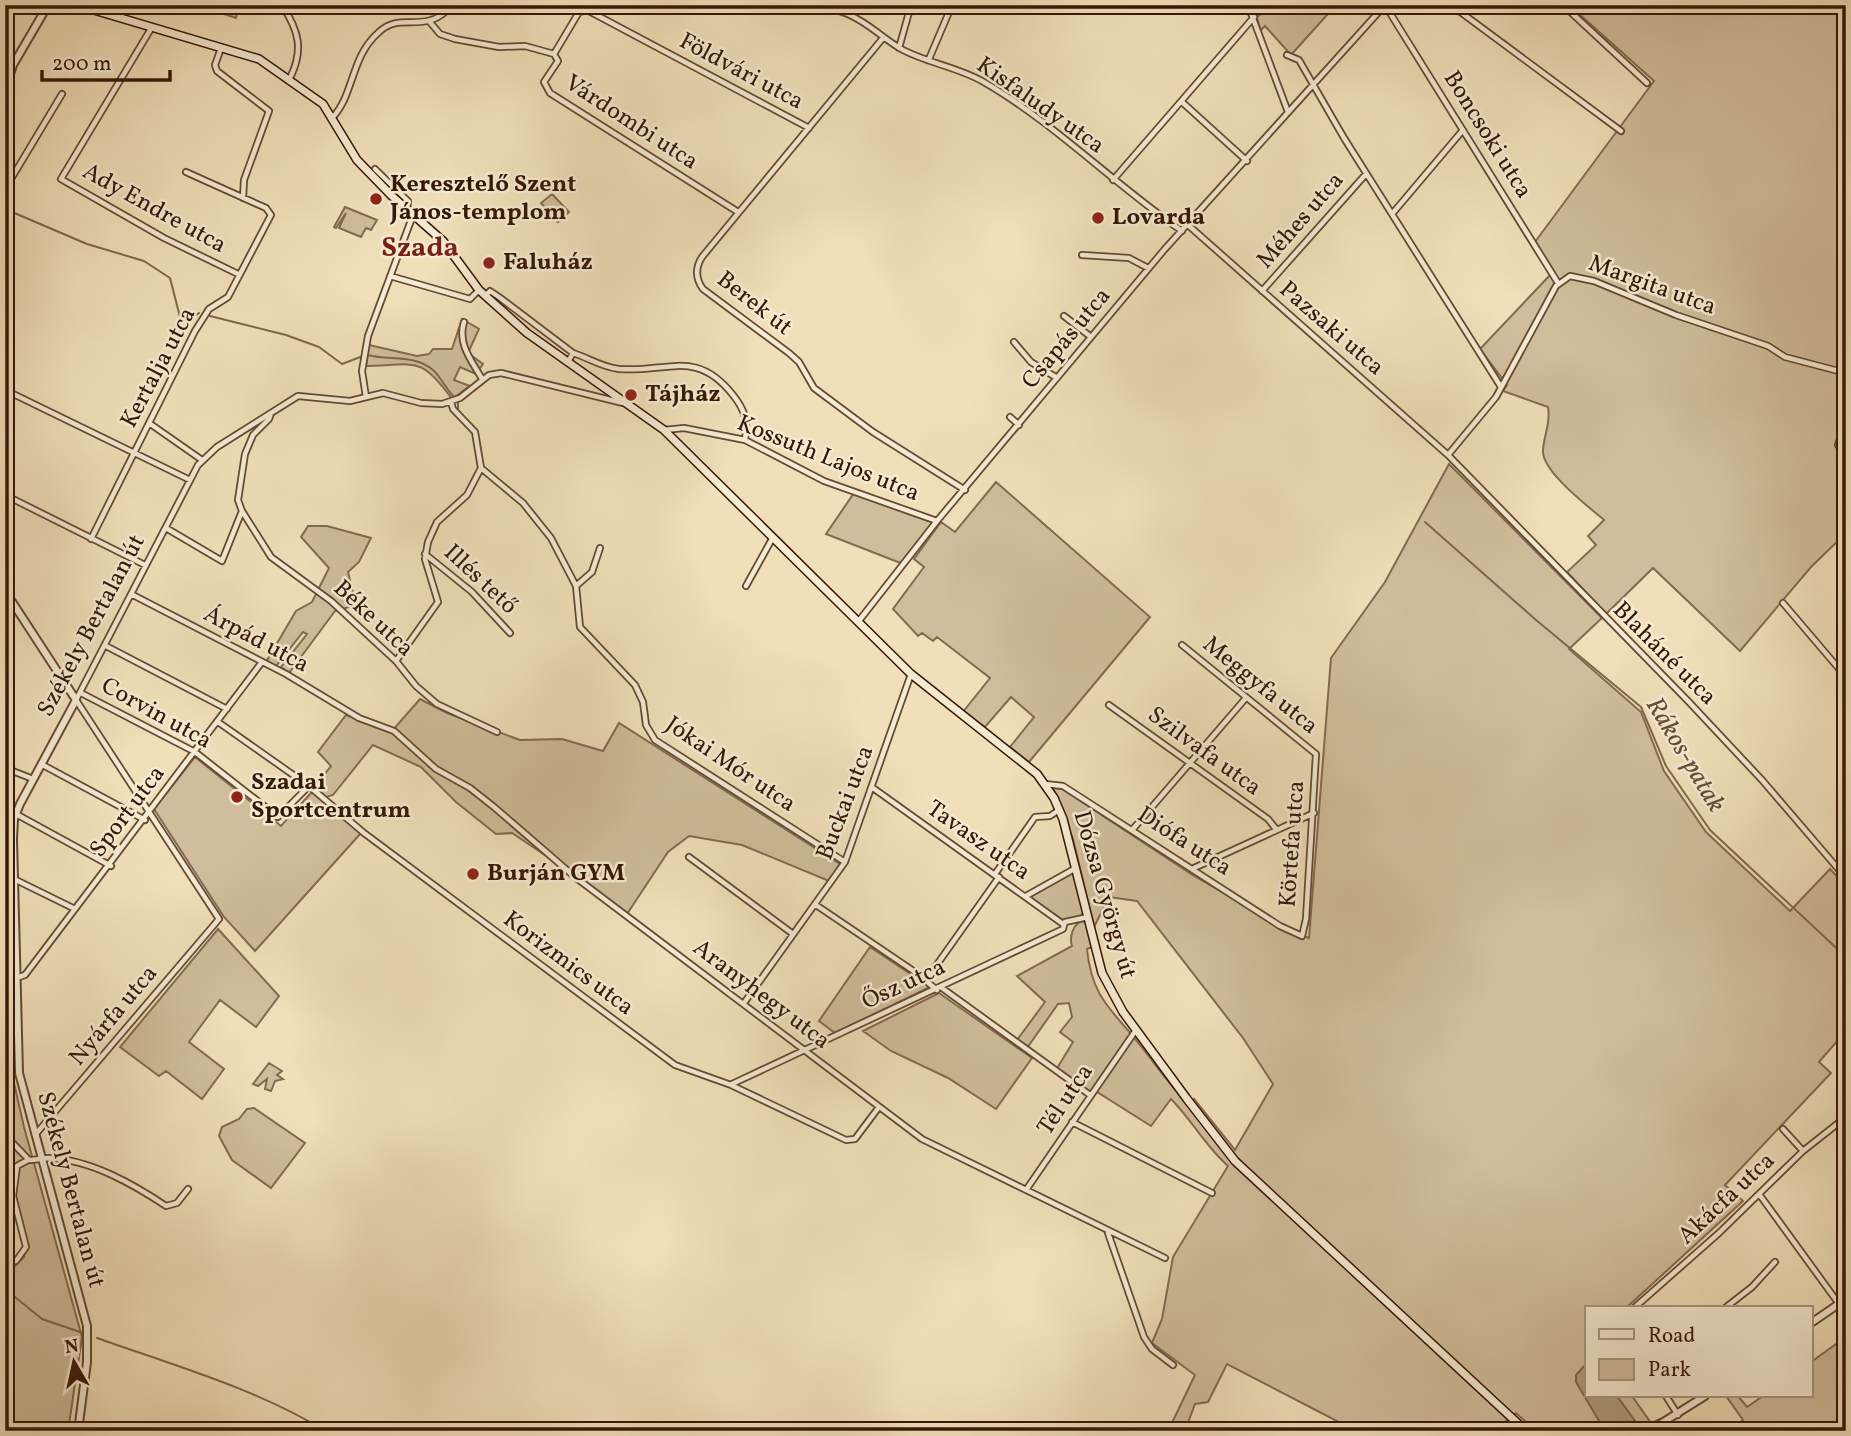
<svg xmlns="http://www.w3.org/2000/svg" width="1851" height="1436" viewBox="0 0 1851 1436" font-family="Vollkorn,serif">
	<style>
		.green { fill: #d0bd9b; stroke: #836a51; stroke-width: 2 }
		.water { fill: #b19b7c; stroke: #80664d; stroke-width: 2 }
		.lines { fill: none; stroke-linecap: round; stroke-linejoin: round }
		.stream { stroke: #80664d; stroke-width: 2 }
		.minor-casing { stroke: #644934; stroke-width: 8 }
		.tertiary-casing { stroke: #644934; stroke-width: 10 }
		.secondary-casing { stroke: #361707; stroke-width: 10 }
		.minor { stroke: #f5ead2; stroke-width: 4.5 }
		.tertiary { stroke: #f5ead2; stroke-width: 6 }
		.secondary { stroke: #f5ead2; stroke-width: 7 }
		.poi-dot { fill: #8f2418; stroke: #f5ead2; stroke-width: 2.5 }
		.labels { text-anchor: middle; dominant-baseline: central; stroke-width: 5; stroke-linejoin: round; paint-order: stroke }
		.street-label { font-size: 24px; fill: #361707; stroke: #f5ead2 }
		.poi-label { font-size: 24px; font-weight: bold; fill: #361707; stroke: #f5ead2; text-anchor: start }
		.water-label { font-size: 26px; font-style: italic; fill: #674c36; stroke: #f5ead2 }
		.quarter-label { font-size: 28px; font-weight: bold; fill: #7a1f14; stroke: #f5ead2 }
	</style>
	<rect width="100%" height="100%" fill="#f0dfb9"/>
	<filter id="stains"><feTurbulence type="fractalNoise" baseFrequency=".00286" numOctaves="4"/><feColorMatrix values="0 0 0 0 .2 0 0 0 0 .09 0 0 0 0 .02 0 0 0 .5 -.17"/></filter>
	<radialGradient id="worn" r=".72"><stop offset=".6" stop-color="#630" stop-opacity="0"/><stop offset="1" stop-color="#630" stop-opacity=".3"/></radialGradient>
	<path class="green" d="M196,5H239L236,18Z
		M1274,5H1336L1291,55L1265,26L1260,31L1257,17Z
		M1569,5H1846V533L1811,567L1740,651L1653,568L1606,614L1567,572L1596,545L1588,536L1604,520C1589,507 1541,471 1543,450C1544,434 1551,423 1548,407L1503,391L1507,385L1480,349L1552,273L1535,242L1654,81Z
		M552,194L569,212L558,222L541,203Z
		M345,207L377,220L371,230L366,228L361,237L339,228L346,213L336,228L334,227Z
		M462,319L479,329L468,353L483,364L476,374L460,367L454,380L470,386L452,399C420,355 416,365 366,366L369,345L417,356L429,354L433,349H452Z
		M1449,464L1602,618L1569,649L1641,712L1664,771L1706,832L1790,911L1830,869L1846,886V1031L1819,1062L1831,1073L1725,1185L1743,1201L1626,1308H1587V1396H1632L1651,1423L1638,1431H1536L1516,1413L1494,1431H1356L1227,1364L1208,1402L1195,1404L1185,1431H1168L1195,1375L1152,1343L1162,1319L1173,1257L1228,1166C1205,1146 1192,1120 1171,1099L1151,1126L1097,1092H1086L1056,1070L1073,1042L1060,1032L1072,1017L1069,1003L1058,1004L1027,1048L1017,1040L1045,1002L1017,976L1072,946C1069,937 1073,923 1083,921L1087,924L1092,947L1087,949C1092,999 1112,1009 1140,1045C1156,1065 1170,1086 1188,1104L1194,1099L1235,1150L1273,1084L1243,1038L1137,901L1109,897L1094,927L1073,839L1053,788L1062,789L1191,874L1280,926L1309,938L1331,658L1385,582Z
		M996,482L1150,617L1029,762L1010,747L1034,717L1011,697L985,727L963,712L990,678L937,637L933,641L922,633L918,636L893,609L924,567L914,559L941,522L955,532Z
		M854,493L934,521L903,564L826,534Z
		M308,526H327L371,538L359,562L348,572L356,605L335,611L289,673L281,667L307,634L303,632L276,666L266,662L296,611L312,602L329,568L301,537Z
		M420,699L447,713L520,740L562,739L603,751L619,723L840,864L829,881L742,845L689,836L668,852L625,917L573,874L512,833L496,834L456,802L421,767L373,745L333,795L323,798L313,789L331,766L318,752L346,715L392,731Z
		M195,757L281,826L312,792L361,833L255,951L224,917L154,809Z
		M1073,871L1083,913L1080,917L1063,920L1033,899L1031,894Z
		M218,929L279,996L256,1027L220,1000L189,1042L224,1069L202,1099L166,1071L159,1076L120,1047Z
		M870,947L930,987L835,1033L819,1021Z
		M939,993L1032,1058L996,1109L948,1078L891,1051L863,1031Z
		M5,1030L9,1032L12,1074L24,1127L82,1337L68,1431H5V1264L15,1266L24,1257L27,1246L5,1182Z
		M269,1063L282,1071L277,1075L283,1079L275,1081L271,1091L265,1089L267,1079L258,1086L253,1084Z
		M254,1108L305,1143L271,1188L232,1160L219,1136L222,1127L239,1119L247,1109Z
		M1846,1337V1431H1728L1743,1420L1726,1396H1738L1747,1407L1763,1396H1811V1362Z"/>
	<path class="water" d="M1587,1363V1396H1617L1635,1421L1637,1430L1605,1431L1576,1382V1375Z"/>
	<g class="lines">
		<path class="stream" d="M5,209L87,244L144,261L170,278L180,317L186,322L199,313
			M210,316L286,335L319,347L342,364L363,356
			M368,355C389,361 414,354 433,370C441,377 446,389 454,397
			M458,402V410
			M1425,522L1536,620L1641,707L1666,766L1710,830L1846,957
			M5,1289L42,1319L83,1333
			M97,1338C170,1364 260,1390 325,1431
			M1637,1430L1660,1419"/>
		<defs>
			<path id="minor" d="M282,5C299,31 304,50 290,78
				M757,5C786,15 816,1 845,13C867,21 883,39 903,50C928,63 957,67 982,81C1051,120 1115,185 1182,231
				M1248,5L1288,112
				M1451,5L1621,131
				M1563,5L1647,83
				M429,21L440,34L455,39L499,47L525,46L554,54
				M152,27L61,179L164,238L238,274
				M883,38L702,257C695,268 695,278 703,289L789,353L799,362L814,388L873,432L965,490
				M221,48L215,65L217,71L269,111L244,180L243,198
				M899,48L911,5
				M554,54L579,12L587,10L809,128
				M554,54L558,61L544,82L550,93L738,212
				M1287,55L1299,60L1344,138L1501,387
				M929,59L952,5
				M1182,102L1247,161
				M332,118C355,94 350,57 379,32C396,16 412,26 431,20C440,18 447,10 454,5
				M375,169L408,201L407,209
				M1113,180L1254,17
				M5,189L62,94
				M1392,214L1463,130
				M1188,225L1448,455L1688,701L1762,780L1846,878
				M1082,255L1129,258L1148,268
				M390,276L470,299L479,290
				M1262,291L1366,174
				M486,295L490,291L499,297L573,353
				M1064,316L1091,337
				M464,322C457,344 472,361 482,379
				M1014,342L1031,362L1057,378
				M568,362L573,353C589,358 601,367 619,369C668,373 696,348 733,395C745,410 748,421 745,440
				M5,390L190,480
				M366,397L362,371L368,336L413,215
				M451,402L453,409L475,432L481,468L523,503L551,538L576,586L580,627L635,685L643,702L646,725L655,740L845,862
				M271,413L269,419L253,435L245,454L238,500L242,511L271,557L331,601L396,661L416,686L437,704L497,732
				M1010,417L1019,425
				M1846,421L1838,445L1846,454
				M149,423L202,460
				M664,430L684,428L745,440L824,481L937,521
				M1448,455L1496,397L1556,286L1570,276L1594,281L1676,315L1768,346L1785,357L1846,373
				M5,495L145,565
				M166,528L222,561L242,511
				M91,539L195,331L209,309L228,297L271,215L266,208L186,172
				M425,554L472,592L510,633
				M576,586L592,572L600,548
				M746,586L772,539
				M131,594L286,674L359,718L394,731L436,769L470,788L494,807L575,877L922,1139L1165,1258
				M1783,603L1846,677
				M858,622L937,521L1164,250L1385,5L1558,283
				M106,646L227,709
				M396,661L438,602L425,559L428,542L437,522L467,495L481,468
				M81,693L195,752L278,817L309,786
				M1109,705L1268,819L1276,829
				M218,722L309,786L364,833L675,1065L731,1085L846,1140L855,1139L879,1107
				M41,764L145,820
				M5,768L33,779
				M1045,784L1063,786L1280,926L1302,936L1306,919L1316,754L1182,645
				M873,788L1063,924
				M16,814L111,866
				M1133,829L1245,699
				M689,857L793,934
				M1194,868L1314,813
				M995,874L1035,817L1050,816L1059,810
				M14,879L75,909
				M1026,896L1076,868
				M816,905L915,972L937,990
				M16,978L25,975L262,662
				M926,980L999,877
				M942,988L1090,1095
				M744,1003L845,862L911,674
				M5,1023L17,1027
				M732,1084L1063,929L1065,922L1088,917
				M1072,1122L1212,1193
				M1783,1129L1803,1151
				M5,1135L29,1160C36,1160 43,1158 50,1158C91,1160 133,1184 166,1206L177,1203L188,1189
				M35,1135L219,919L76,700L198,465L217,447L298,396L350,401L383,393L421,403L442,404L460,398L489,375L501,373L623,403
				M1026,1190L1136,1030
				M1759,1194L1839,1304
				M1108,1233L1144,1337L1152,1349L1173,1365
				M5,1263L16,1261L26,1247L13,1196L17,1166L28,1160
				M1836,1306L1846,1320
				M1634,1308L1719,1233L1803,1151L1846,1117
				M1725,1308L1752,1287L1775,1262
				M1666,1396L1678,1415"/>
			<path id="tertiary" d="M5,90L13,65L48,5
				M5,591L76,700L20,804L14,819L13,839L19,1073L87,1326V1362L78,1431
				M1811,1323L1846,1299
				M1649,1431L1705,1396"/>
			<path id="secondary" d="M77,5L259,59L323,104L357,160L392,196L443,241L479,290L527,333L664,430L911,674L1037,774L1054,798L1063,819L1102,973L1123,1012L1187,1099L1235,1161L1526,1431"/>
		</defs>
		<use href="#minor" class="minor-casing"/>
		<use href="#tertiary" class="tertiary-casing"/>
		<use href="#secondary" class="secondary-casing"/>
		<use href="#minor" class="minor"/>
		<use href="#tertiary" class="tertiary"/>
		<use href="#secondary" class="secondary"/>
	</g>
	<g class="poi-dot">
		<circle cx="376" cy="199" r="7"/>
		<circle cx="1098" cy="218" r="7"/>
		<circle cx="489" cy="263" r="7"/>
		<circle cx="631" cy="395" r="7"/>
		<circle cx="237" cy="797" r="7"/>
		<circle cx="473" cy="874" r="7"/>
	</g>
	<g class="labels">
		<g class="street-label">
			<text transform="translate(741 72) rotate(28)">Földvári utca</text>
			<text transform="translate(1040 106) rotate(35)">Kisfaludy utca</text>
			<text transform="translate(631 123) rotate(33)">Várdombi utca</text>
			<text transform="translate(1487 135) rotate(58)">Boncsoki utca</text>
			<text transform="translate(154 209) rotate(29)">Ady Endre utca</text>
			<text transform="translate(1301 221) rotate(-49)">Méhes utca</text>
			<text transform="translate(1652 286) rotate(20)">Margita utca</text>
			<text transform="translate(754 304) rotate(38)">Berek út</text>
			<text transform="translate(1331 329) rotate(41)">Pazsaki utca</text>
			<text transform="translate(1067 339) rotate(-50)">Csapás utca</text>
			<text transform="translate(159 368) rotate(-62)">Kertalja utca</text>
			<text transform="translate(828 459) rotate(22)">Kossuth Lajos utca</text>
			<text transform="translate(480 580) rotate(43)">Illés tető</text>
			<text transform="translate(373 619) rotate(43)">Béke utca</text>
			<text transform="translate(92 626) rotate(-62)">Székely Bertalan út</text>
			<text transform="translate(256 640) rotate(28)">Árpád utca</text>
			<text transform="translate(1664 654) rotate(45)">Blaháné utca</text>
			<text transform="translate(1260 686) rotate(39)">Meggyfa utca</text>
			<text transform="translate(156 714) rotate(29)">Corvin utca</text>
			<text transform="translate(1204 752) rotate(36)">Szilvafa utca</text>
			<text transform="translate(730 765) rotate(34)">Jókai Mór utca</text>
			<text transform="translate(846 803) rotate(-69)">Buckai utca</text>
			<text transform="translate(128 812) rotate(-53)">Sport utca</text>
			<text transform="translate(978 841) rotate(35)">Tavasz utca</text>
			<text transform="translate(1184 842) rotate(33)">Diófa utca</text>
			<text transform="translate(1293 844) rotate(-86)">Körtefa utca</text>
			<text transform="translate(1104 895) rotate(74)">Dózsa György út</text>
			<text transform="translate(568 964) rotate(37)">Korizmics utca</text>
			<text transform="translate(904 985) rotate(-25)">Ősz utca</text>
			<text transform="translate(761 995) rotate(37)">Aranyhegy utca</text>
			<text transform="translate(114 1016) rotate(-50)">Nyárfa utca</text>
			<text transform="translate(1066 1100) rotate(-56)">Tél utca</text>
			<text transform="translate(70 1190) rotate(75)">Székely Bertalan út</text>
			<text transform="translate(1727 1199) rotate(-43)">Akácfa utca</text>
		</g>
		<g class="poi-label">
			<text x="390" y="185">Keresztelő Szent<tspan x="390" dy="28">János-templom</tspan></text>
			<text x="1112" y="218">Lovarda</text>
			<text x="503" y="263">Faluház</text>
			<text x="645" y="395">Tájház</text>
			<text x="251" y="783">Szadai<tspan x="251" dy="28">Sportcentrum</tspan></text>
			<text x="487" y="874">Burján GYM</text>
		</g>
		<g class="water-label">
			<text transform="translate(1685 755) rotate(59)">Rákos-patak</text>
		</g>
		<g class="quarter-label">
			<text x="420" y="248">Szada</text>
		</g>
	</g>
	<rect width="1851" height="1436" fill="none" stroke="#f0dfb9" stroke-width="28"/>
	<rect x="7" y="7" width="1837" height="1422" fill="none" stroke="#361707" stroke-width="3.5"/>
	<rect x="14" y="14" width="1823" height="1408" fill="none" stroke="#361707" stroke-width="2"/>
	<rect x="1585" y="1306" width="228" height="91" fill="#f5ead2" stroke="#a99681" stroke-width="2"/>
	<rect x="1599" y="1329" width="35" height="10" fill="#f5ead2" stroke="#a99681" stroke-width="2"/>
	<text x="1648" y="1342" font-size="21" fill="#361707">Road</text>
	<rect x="1599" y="1359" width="35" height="21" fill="#d0bd9b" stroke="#a99681" stroke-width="2"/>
	<text x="1648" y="1376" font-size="21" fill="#361707">Park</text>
	<g transform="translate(74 1362) rotate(351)" stroke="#f5ead2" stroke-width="5" paint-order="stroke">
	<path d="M0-5L12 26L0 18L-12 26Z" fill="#361707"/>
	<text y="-10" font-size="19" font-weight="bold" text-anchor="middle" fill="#361707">N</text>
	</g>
	<path d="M42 70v10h128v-10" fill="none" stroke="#361707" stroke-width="3.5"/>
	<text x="52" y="70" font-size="21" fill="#361707" stroke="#f5ead2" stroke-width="5" paint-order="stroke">200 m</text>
	<rect width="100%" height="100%" filter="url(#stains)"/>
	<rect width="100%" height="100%" fill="url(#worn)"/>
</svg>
